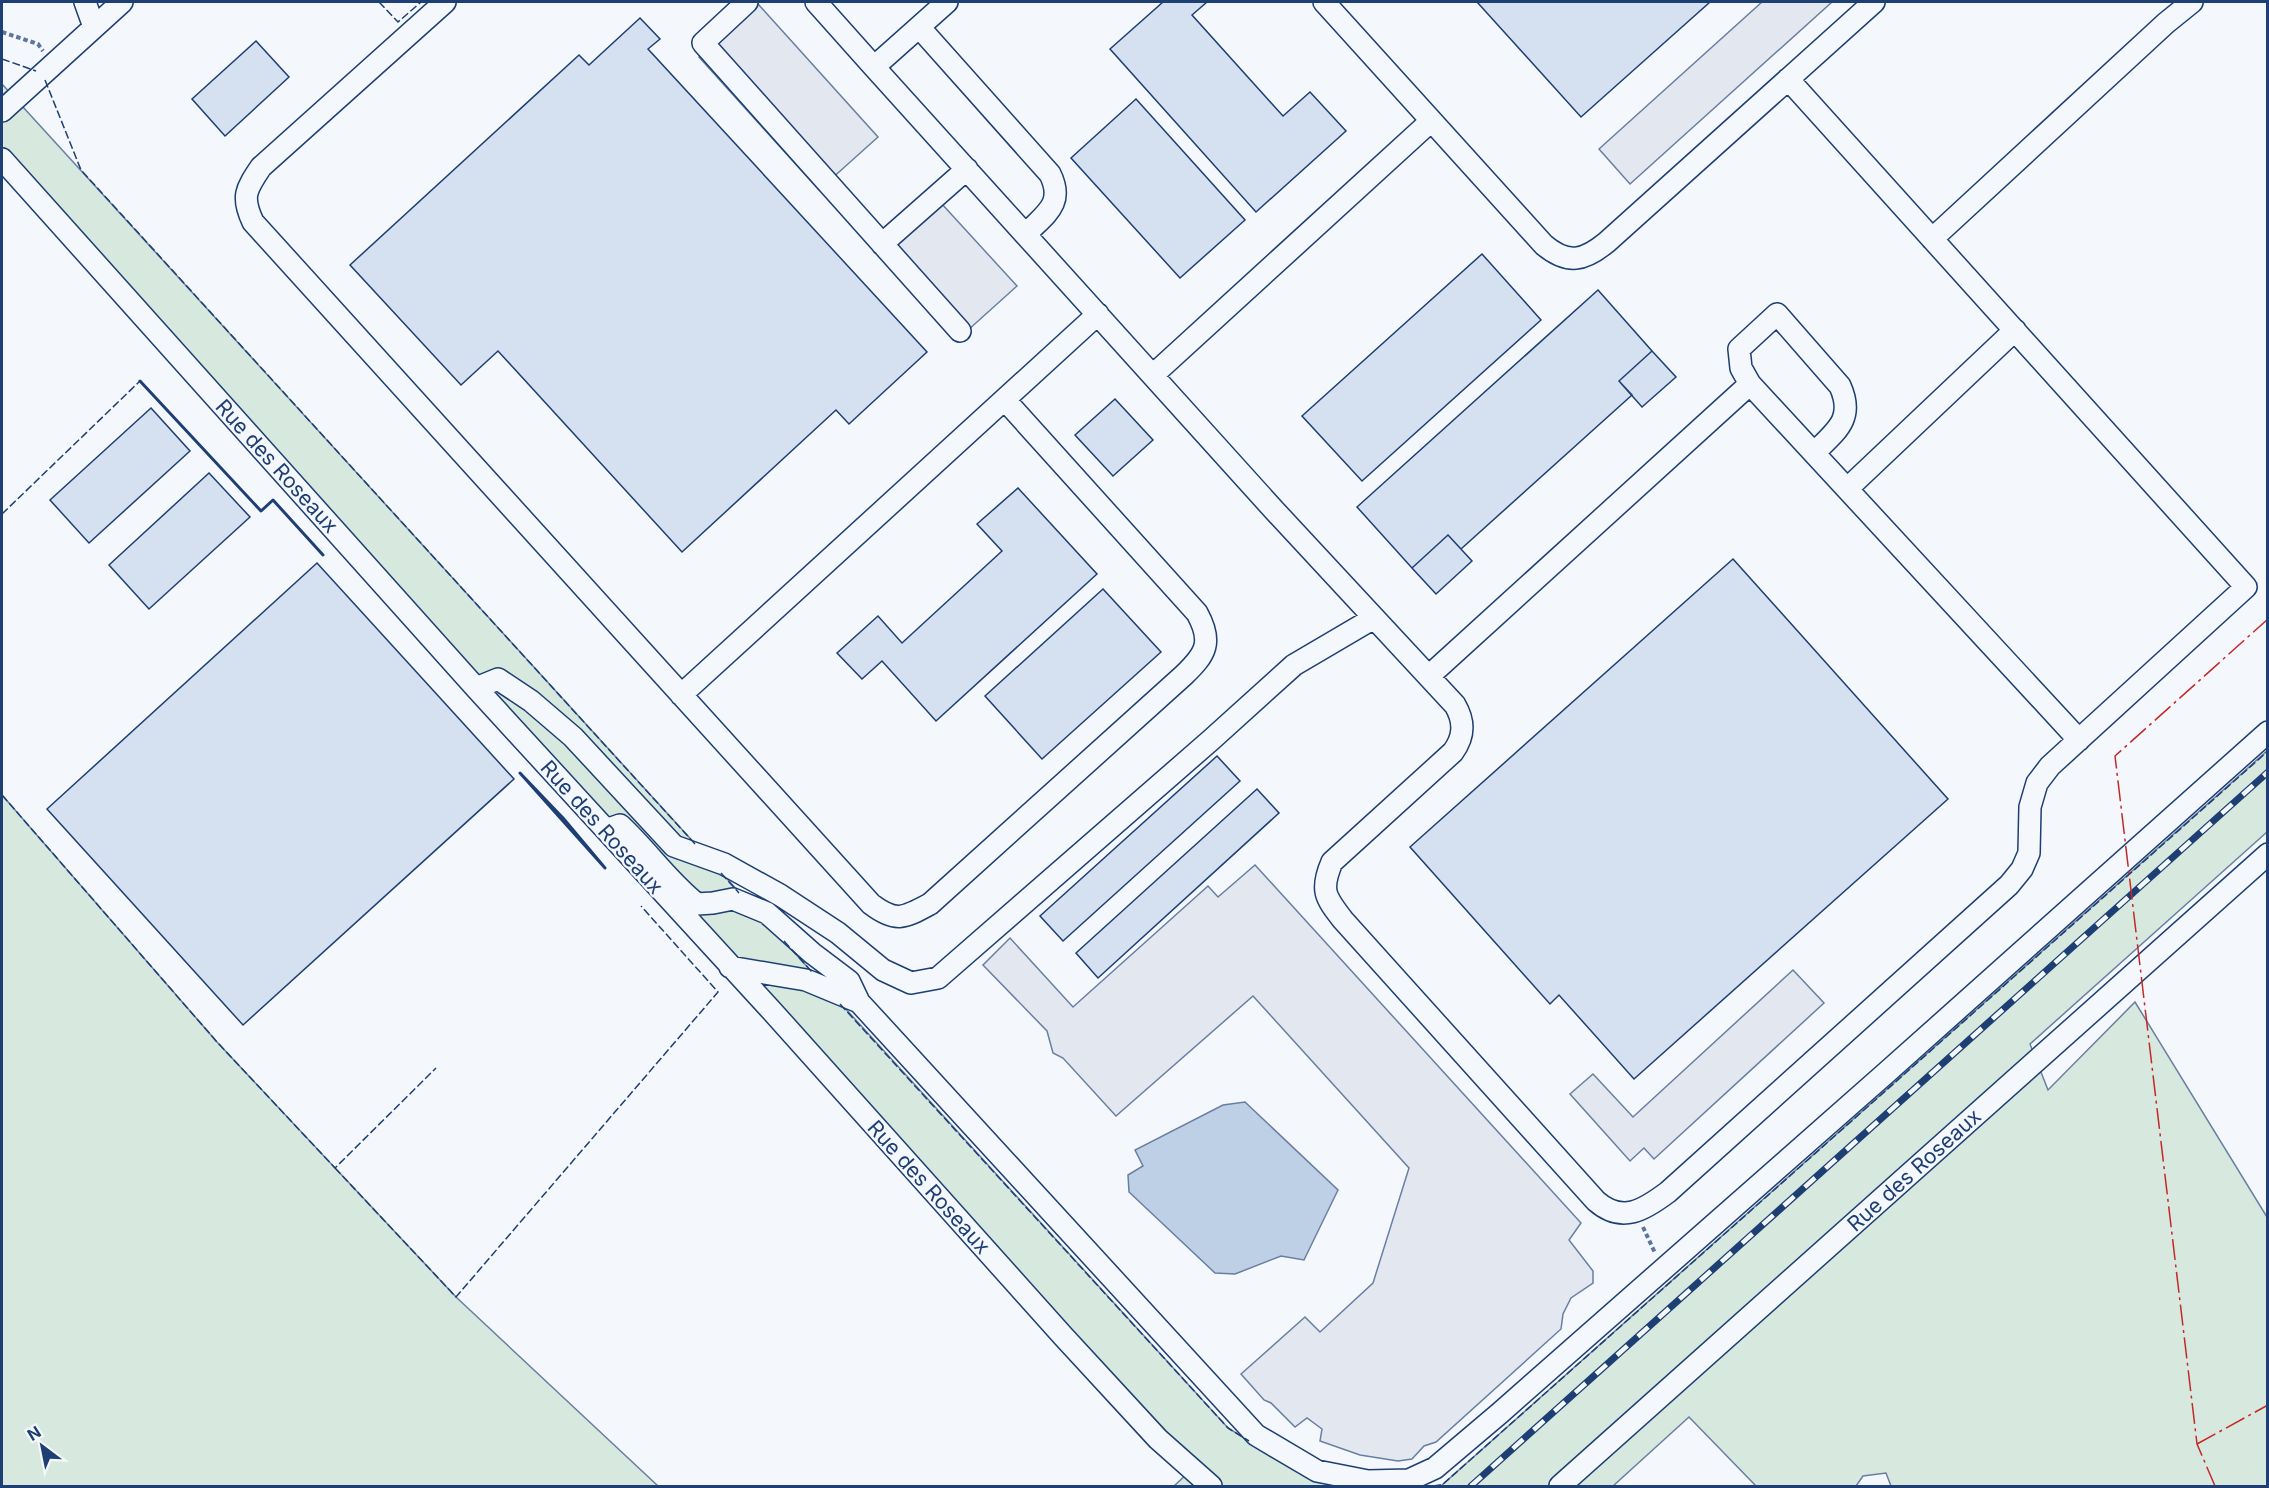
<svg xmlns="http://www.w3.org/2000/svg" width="2269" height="1488" viewBox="0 0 2269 1488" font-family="Inter,sans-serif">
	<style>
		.green { fill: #d7e8df; stroke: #687fa3; stroke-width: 1.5 }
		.parking { fill: #e3e8f0; stroke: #687fa3; stroke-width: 1.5 }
		.water { fill: #bed0e5; stroke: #687fa3; stroke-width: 1.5 }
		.building { fill: #d5e0f0; stroke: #1d3f73; stroke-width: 1.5 }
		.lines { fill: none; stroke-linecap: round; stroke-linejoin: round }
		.minor-casing { stroke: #1d3f73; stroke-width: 24 }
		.path { stroke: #5e769c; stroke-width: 4; stroke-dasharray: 4.5 3; stroke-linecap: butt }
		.minor { stroke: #f4f7fb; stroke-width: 21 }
		.rail-casing { stroke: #1d3f73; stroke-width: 7 }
		.rail { stroke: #f4f7fb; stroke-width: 4.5; stroke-dasharray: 14; stroke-linecap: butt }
		.fence { stroke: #1d3f73; stroke-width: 1.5; stroke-dasharray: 8 3; stroke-linecap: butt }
		.wall { stroke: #1d3f73; stroke-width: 3 }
		.power { stroke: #c62828; stroke-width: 1.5; stroke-dasharray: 21 4.5 3 4.5; stroke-linecap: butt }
		.labels { text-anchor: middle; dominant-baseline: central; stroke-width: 4.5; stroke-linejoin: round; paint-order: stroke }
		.street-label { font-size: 21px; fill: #1d3f73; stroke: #f4f7fb }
	</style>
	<rect width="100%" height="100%" fill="#f4f7fb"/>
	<path class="green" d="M2,84L1228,1428L1309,1478L1342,1486H1174L1190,1471L2,159Z
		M2267,751V832L2030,1044L2048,1090L2135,1002L2267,1217V1486H1891L1886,1473L1863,1476L1856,1486H1756L1689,1417L1613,1486H1433L1442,1485Z
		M2,795L217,1042L456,1297L658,1486H2Z"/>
	<path class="parking" d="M1762,2H1832L1630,184L1599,149Z
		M758,4L878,137L819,190L699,57Z
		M941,203L1017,286L957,340L881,257Z
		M1255,865L1581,1223L1569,1240L1593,1271V1283L1571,1298L1563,1314L1561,1329L1436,1442L1424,1446L1412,1459L1398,1461L1360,1455L1320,1441L1322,1429L1307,1418L1295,1427L1271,1403L1264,1400L1241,1374L1305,1317L1320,1332L1373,1283L1409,1168L1253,996L1116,1116L1063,1058L1053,1053L1047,1031L983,965L1010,938L1073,1007L1208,886L1218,897Z
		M1793,970L1824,1003L1654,1159L1644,1148L1630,1161L1570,1094L1593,1074L1633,1117Z"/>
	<path class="water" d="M1245,1102L1338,1190L1304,1260L1281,1256L1235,1274L1215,1273L1129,1192L1128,1175L1143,1166L1135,1150L1223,1105Z"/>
	<path class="building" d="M1163,2H1207L1192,15L1283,116L1310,92L1346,131L1256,212L1110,49Z
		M1477,2H1710L1581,117Z
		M640,18L660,39L648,49L927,352L849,424L836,410L682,552L498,351L461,385L350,265L579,55L589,65Z
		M256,41L289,77L225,136L192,99Z
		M1136,99L1245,220L1180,278L1071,158Z
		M1482,254L1541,320L1362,481L1302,416Z
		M1598,290L1652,351L1619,381L1632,395L1461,549L1448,535L1412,568L1357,507Z
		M1652,351L1676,377L1642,407L1619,381Z
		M1115,399L1153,440L1113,476L1075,435Z
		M151,408L190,451L89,543L50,500Z
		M209,473L250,517L149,609L109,565Z
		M1018,488L1097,574L936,721L882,661L862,679L837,653L878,616L902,643L1002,551L977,524Z
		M1448,535L1472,561L1436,594L1412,568Z
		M1733,559L1948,799L1634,1079L1559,995L1550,1004L1410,847Z
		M317,563L514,779L243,1025L47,809Z
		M1103,589L1161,652L1042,759L985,696Z
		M1217,756L1240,781L1063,941L1040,916Z
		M1257,789L1279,813L1098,978L1076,953Z"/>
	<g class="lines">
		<defs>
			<path id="minor" d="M85,2L94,27
				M445,2L261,167C246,189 241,197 253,222L871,904C896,923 904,918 930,904L1184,675C1206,654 1213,642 1197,613L1005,400
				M747,2L703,43L960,331
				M816,2L874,67L947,2
				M1324,2L1544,245C1568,265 1584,261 1607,242L1874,2
				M919,27L1050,174C1065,204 1045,214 1026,234
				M874,67L1274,510L1455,705C1465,722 1464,737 1453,752L1332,862C1320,890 1325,897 1343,920L1596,1201C1622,1224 1644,1210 1668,1192L2009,885L2022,869L2029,853L2030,807L2037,783L2050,766L2246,587L1788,79
				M2,111L122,2
				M2,159L476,688L771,1010L1063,1336L1158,1439L1211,1486
				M1932,239L2166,23L2192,2
				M882,244L967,169
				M1153,375L1431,121
				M1814,453C1836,431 1855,419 1840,386L1777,314L1739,349L1741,368L1750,384L2079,740
				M1847,489L2015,330
				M1429,676L1750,384
				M476,688L498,679L531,701L573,737L674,846L724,864L780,895L838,933L883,970L911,983L938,978L1211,740L1294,665L1374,618
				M681,695L1098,314
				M606,830L620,825C647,850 668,881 697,904L713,903L733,899L767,913L812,953L849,981L859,1002
				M730,967L806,980L859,1002L1256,1435L1317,1471L1368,1481L1409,1480L1435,1468L1500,1413L1886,1073L2268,732
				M1560,1486L2268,854"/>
		</defs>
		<use href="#minor" class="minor-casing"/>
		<path class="path" d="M2,32L38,44L43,51
			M1643,1227L1655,1253"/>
		<use href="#minor" class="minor"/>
		<defs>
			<path id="rail" d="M1471,1486L2268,772"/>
		</defs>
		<use href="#rail" class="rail-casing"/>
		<use href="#rail" class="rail"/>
		<path class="fence" d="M379,2L398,22L421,2
			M2,59L36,71
			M45,80L81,170L695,844
			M2,514L140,381
			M2,795L217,1042L335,1168L436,1068
			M721,873L739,893
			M784,941L812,972
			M840,1004L1228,1428L1249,1441
			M335,1168L456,1297L718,992L641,906
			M1433,1486L1442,1485L2268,751"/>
		<path class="wall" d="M140,381L261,511L273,500L323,555
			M520,773L563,818L605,868Z"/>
		<path class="power" d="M2197,1444L2268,1405
			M2215,1486L2197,1444L2115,756L2268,619"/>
	</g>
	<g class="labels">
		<g class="street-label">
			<text transform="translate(277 466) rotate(48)">Rue des Roseaux</text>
			<text transform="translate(602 827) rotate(48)">Rue des Roseaux</text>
			<text transform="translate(1914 1170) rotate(-42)">Rue des Roseaux</text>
			<text transform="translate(929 1187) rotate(48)">Rue des Roseaux</text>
		</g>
	</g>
	<rect width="2269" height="1488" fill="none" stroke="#1d3f73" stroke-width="6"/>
	<g transform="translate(42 1446) rotate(328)" stroke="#f4f7fb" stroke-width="4.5" paint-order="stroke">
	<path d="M0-4.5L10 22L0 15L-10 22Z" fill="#1d3f73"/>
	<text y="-9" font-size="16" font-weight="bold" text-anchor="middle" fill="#1d3f73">N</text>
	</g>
</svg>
